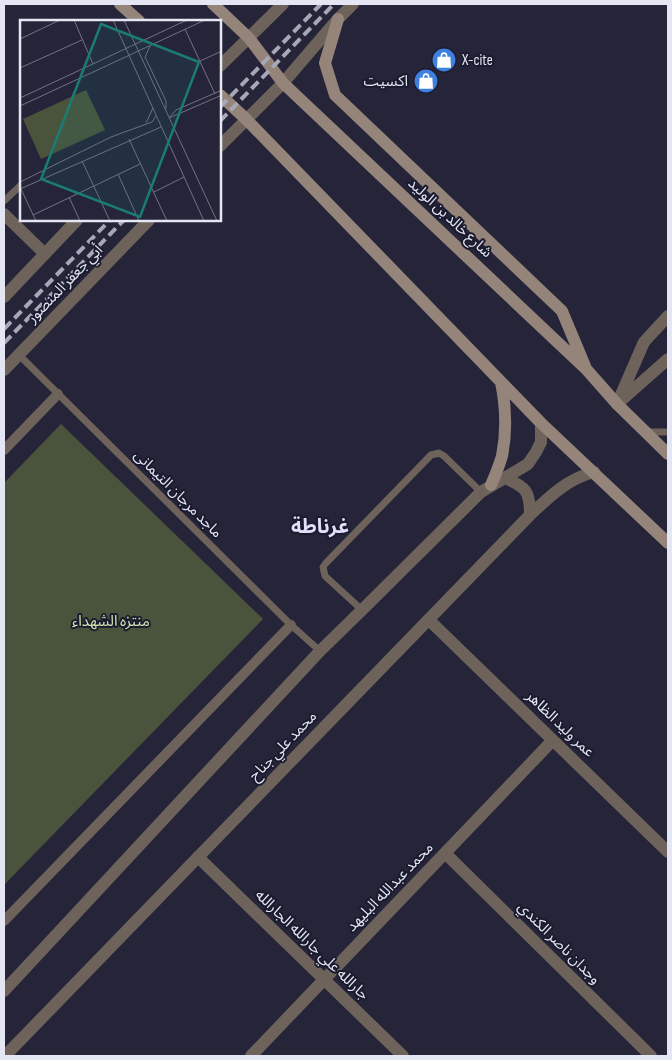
<svg xmlns="http://www.w3.org/2000/svg" width="672" height="1060" viewBox="0 0 672 1060" font-family="'Sofia Sans Condensed','Noto Sans Arabic',sans-serif">
	<style>
		.green { fill: #4a543c }
		.lines { fill: none; stroke-linecap: round; stroke-linejoin: round }
		.service { stroke: #6d635b; stroke-width: 7 }
		.pedestrian { stroke: #6d635b; stroke-width: 10 }
		.minor { stroke: #6d635b; stroke-width: 12 }
		.tertiary { stroke: #6d635b; stroke-width: 12 }
		.secondary { stroke: #948479; stroke-width: 12 }
		.rail { stroke: #a6a7b7; stroke-width: 4; stroke-dasharray: 10 5; stroke-linecap: butt }
		.labels { text-anchor: middle; dominant-baseline: central; stroke-width: 4; stroke-linejoin: round; paint-order: stroke }
		.poi-label { font-size: 15px; fill: #e5e6f4; stroke: #1b1b2f; text-anchor: start }
		.street-label { font-size: 15px; fill: #e5e6f4; stroke: #1b1b2f }
		.park-label { font-size: 15px; fill: #cfe5b2; stroke: #1b1b2f }
		.district-label { font-size: 20px; font-weight: bold; fill: #dfdffb; stroke: #1b1b2f }
		.inset-road { fill: none; stroke: #727284; stroke-width: 1 }
		.view { fill: #1a7c75; fill-opacity: 0.15; stroke: #1a7c75; stroke-width: 2.5 }
		.inset-edge { fill: none; stroke: #e5e6f4; stroke-width: 2.5 }
	</style>
	<rect width="100%" height="100%" fill="#252439"/>
	<path class="green" d="M61,424L263,619L4,885V483Z"/>
	<g class="lines">
		<path class="service" d="M4,201L21,185
			M19,355L291,625L320,651
			M647,432H668
			M362,610L325,576L323,567L326,563L431,455L439,453L444,456L481,492"/>
		<path class="pedestrian" d="M4,450L58,394
			M4,921L291,625"/>
		<path class="minor" d="M4,214L45,254
			M668,316L644,342L617,404L668,359
			M429,620L668,852
			M445,853L651,1056
			M198,857L403,1056
			M251,1056L553,740"/>
		<path class="tertiary" d="M220,66L283,4
			M220,146L283,83L338,19L353,4
			M4,297L77,220
			M4,370L149,220
			M505,478C526,487 530,491 530,515
			M4,991L320,651L362,610L481,492L528,464L536,452L541,442V423
			M5,1056L530,515C549,497 567,479 594,472"/>
		<path class="secondary" d="M120,4L139,21
			M213,4L249,38L283,83L587,370L617,404L668,454
			M338,19L325,63L335,95L562,311L585,366
			M220,95L246,119L541,423L668,543
			M491,485C495,476 499,466 502,456C507,431 506,407 501,382"/>
		<path class="rail" d="M220,107L321,4
			M220,121L334,4
			M4,329L110,220
			M4,343L124,220"/>
	</g>
	<defs>
		<symbol id="shop-disc" viewBox="-11 -11 22 22"><circle r="9.5" fill="#3f7fe0" stroke="#1b1b2f"/><path d="M-5-2.5h2.3a2.7 3.5 0 0 1 5.4 0H5L5.5 6h-11ZM-1.5-2.5h3a1.5 2.3 0 0 0-3 0Z" fill="#fff"/></symbol>
	</defs>
	<g fill-rule="evenodd">
		<use href="#shop-disc" x="430" y="46" width="28" height="28"/>
		<use href="#shop-disc" x="412" y="67" width="28" height="28"/>
	</g>
	<g class="labels">
		<g class="poi-label">
			<text x="462" y="60">X-cite</text>
			<text x="408" y="81" text-anchor="end">اكسيت</text>
		</g>
		<g class="street-label">
			<text transform="translate(450 218) rotate(43)">شارع خالد بن الوليد</text>
			<text transform="translate(65 284) rotate(-46)">أبي جعفر المنصور</text>
			<text transform="translate(178 494) rotate(45)">ماجد مرجان التيمانى</text>
			<text transform="translate(560 724) rotate(44)">عمر وليد الظاهر</text>
			<text transform="translate(283 746) rotate(-46)">محمد علي جناح</text>
			<text transform="translate(390 887) rotate(-46)">محمد عبدالله البليهد</text>
			<text transform="translate(559 943) rotate(45)">وجدان ناصر الكندي</text>
			<text transform="translate(312 945) rotate(44)">جارالله علي جارالله الجارالله</text>
		</g>
		<g class="park-label">
			<text x="111" y="621">منتزه الشهداء</text>
		</g>
		<g class="district-label">
			<text x="320" y="527">غرناطة</text>
		</g>
	</g>
	<g transform="translate(20 20)">
		<rect width="201" height="201" fill="#252439"/>
		<path d="M66,70L85,110L21,139L3,99Z" fill="#4a543c"/>
		<path class="inset-road" d="M54,0L73,44M93,0L184,201M104,0L197,201M165,9L195,74M0,19L40,0M130,26L125,37L146,81V89M180,41L202,31M0,48L62,20M202,70L156,90L149,98L202,75M0,78L167,0M0,86L185,0M126,103L133,88M109,119L147,201M62,141L90,201M98,154L119,201M0,162L91,117L132,102L136,96M0,169L141,107M1,169L16,201M134,172L164,157M49,177L60,201M13,195L120,144"/>
		<path class="view" d="M81,4L179,42L120,197L21,159Z"/>
		<rect width="201" height="201" class="inset-edge"/>
	</g>
	<rect width="672" height="1060" fill="none" stroke="#e5e6f4" stroke-width="10"/>
</svg>
